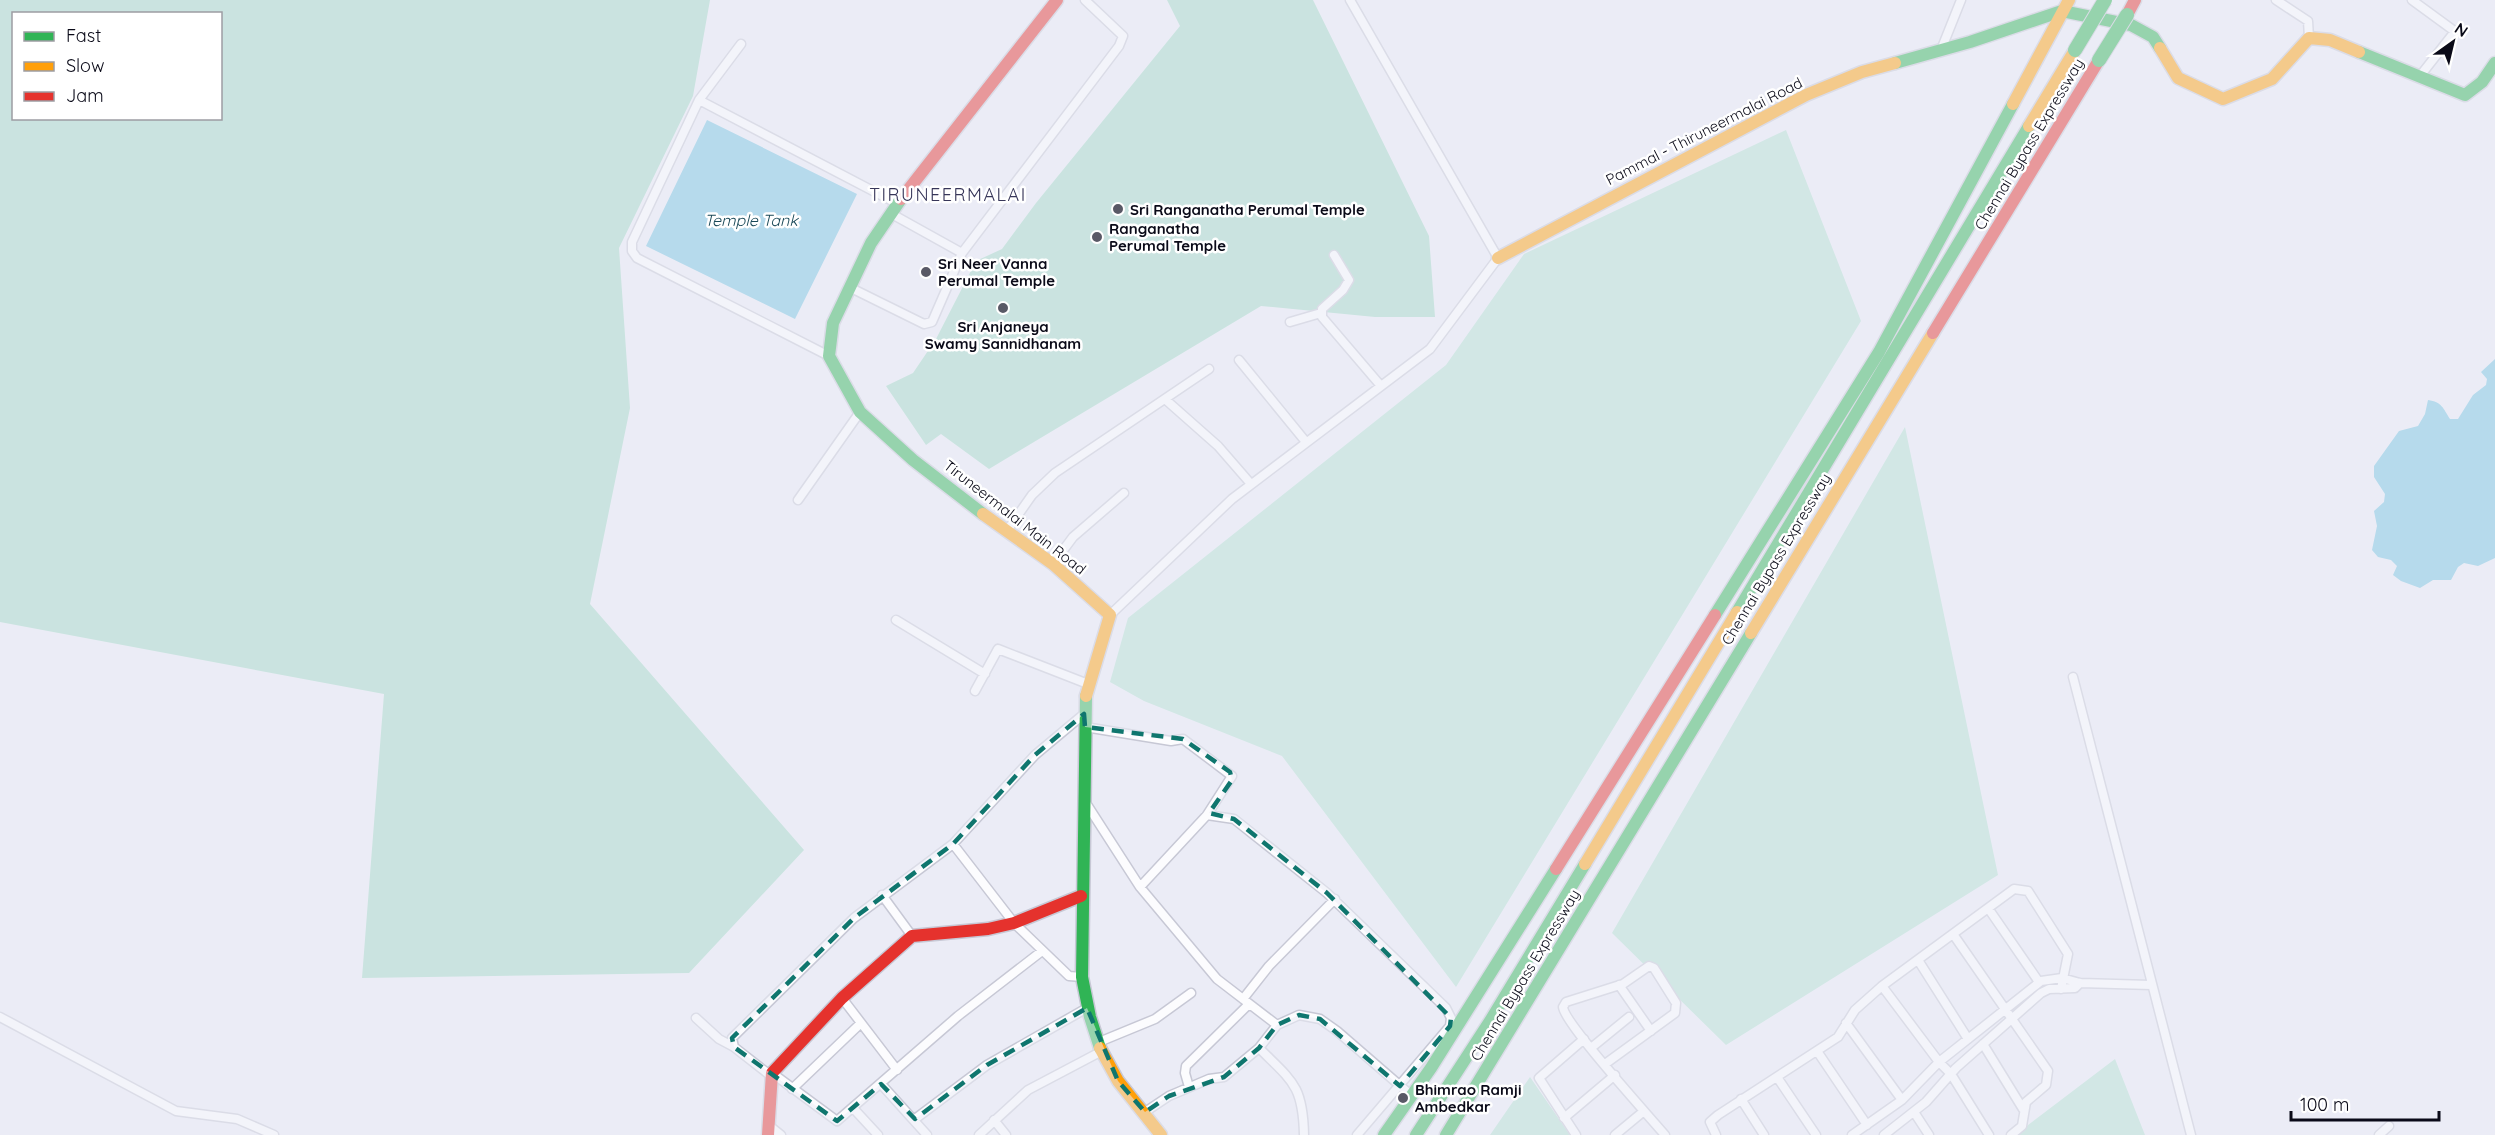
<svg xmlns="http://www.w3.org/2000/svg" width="2495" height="1135" viewBox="0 0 2495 1135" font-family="Quicksand,sans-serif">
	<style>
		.green { fill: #b3e0d1 }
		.forest { fill: #a2d8c5; fill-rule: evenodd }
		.water { fill: #75c3e0 }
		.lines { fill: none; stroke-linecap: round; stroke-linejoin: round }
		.street-casing { stroke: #c7c8d5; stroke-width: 11 }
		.fast-casing { stroke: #c7c8d5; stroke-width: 15 }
		.slow-casing { stroke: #c7c8d5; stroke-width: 15 }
		.jam-casing { stroke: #c7c8d5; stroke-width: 15 }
		.street { stroke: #fcfcfe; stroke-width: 8 }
		.fast { stroke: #30b455; stroke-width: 12 }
		.slow { stroke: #ff9f0a; stroke-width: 12 }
		.jam { stroke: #e5322d; stroke-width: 12 }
		.fast-bridge-casing { stroke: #c7c8d5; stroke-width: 16; stroke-linecap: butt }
		.fast-bridge { stroke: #30b455; stroke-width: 14 }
		.marked { fill: none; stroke: #0f766e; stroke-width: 4.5; stroke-dasharray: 12 8; stroke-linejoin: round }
		.poi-dot { fill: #595966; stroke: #fff; stroke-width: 2 }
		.labels { text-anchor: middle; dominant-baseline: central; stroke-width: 5; stroke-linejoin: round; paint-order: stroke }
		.street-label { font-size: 15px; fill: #0a0a18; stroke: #fff }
		.poi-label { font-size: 15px; font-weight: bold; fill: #0a0a18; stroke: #fff; text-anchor: start }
		.water-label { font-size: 16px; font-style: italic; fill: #1a4958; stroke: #fff }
		.quarter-label { font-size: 18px; letter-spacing: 1.5px; fill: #373659; stroke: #fff }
	</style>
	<rect width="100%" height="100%" fill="#ebecf6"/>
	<path class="green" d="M1786,130L1861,321L1456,987L1282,756L1144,701L1110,682L1128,618L1446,365L1524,254Z
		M1905,427L1998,875L1726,1045L1612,933Z
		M2115,1059L2145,1135H2015Z
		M1530,1077L1570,1135H1490Z"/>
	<path class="forest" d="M0,0H710L693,96L619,248L630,408L590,604L804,850L689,973L362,978L384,694L0,622ZM14,14H220V118H14Z
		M1167,0H1313L1429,236L1435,317H1375L1261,306L989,469L941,434L926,445L886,386L913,373L936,339L976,261L1002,249L1036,203L1180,26Z"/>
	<path class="water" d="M707,120L857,194L795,319L646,246Z
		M2495,359V558L2478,566L2464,563L2458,567L2451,580H2433L2420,588L2401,581L2393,575L2397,566L2391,560L2378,557L2372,550L2377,526L2374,511L2384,502L2385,494L2374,477V466L2399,431L2418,426L2425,414L2428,400C2442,402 2443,408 2450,419H2458L2473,395L2486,385L2487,379L2481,372Z"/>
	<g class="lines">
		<defs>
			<path id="street" d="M2276,0L2308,21L2309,38
				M2412,0L2453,30V34L2420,76
				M741,44L699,100L632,242V251L637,258L829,356
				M1941,50L1961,0
				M699,100L896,203
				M890,213L962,253
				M1334,255L1349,280L1343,290L1322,309V317L1381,386
				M849,287L924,324L932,322L962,253L1119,46L1123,36L1085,0
				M1290,322L1321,313
				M1239,360L1306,442
				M1166,400L1218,446L1251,484
				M798,500L860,412
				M1006,532L1032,495L1055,473L1209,369
				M1053,564L1073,537L1124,493
				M1110,615L1232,499L1430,349L1498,258L1350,0
				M896,620L985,674
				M2073,677L2191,1135
				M975,691L998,649L1088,684
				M1085,727L1171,741L1183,739L1232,776L1207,815L1140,887
				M1084,800L1140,887L1217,979L1277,1025
				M1207,815L1234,819L1327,893L1446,1008L1451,1018L1450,1026L1357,1135
				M953,844L1014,923L1069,976L1082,977
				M882,895L912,936
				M1988,908L2039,982
				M1953,934L2048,1071L2046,1085L2026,1102L2022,1126L2011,1135
				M1918,960L1968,1039
				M1619,985L1651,1031
				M1882,986L1939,1062L1951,1074L1989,1135
				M842,998L897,1070
				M1243,999L1269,966L1335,899
				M0,1017L176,1111L237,1119L274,1135
				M696,1018L719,1039L734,1047
				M1846,1023L1902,1100
				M1099,1042L1155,1019L1191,993
				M1983,1044L2023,1109
				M1259,1048C1292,1081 1303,1085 1304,1135
				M1591,1048L1629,1017
				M1817,1051L1867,1125
				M1605,1064L1675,1013L1676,1003L1654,968L1649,966L1623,984L1566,1002L1563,1007C1564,1023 1649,1116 1665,1135
				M772,1073L837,1121L958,1016L1042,951
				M771,1076L734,1047L732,1038L854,918L953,844L1035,755L1084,714
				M1777,1077L1816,1135
				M881,1084L927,1135
				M1189,1087L1185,1073L1186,1066L1249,1004
				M792,1089L861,1023
				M1741,1099L1764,1135
				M853,1108L878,1135
				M1145,1112L1169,1096L1209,1079L1224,1077L1259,1048L1277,1025L1299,1015L1320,1019L1337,1031L1412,1096
				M1914,1112L1929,1135
				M1564,1118L1615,1075
				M915,1119L987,1065L1087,1008
				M994,1120L1006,1135
				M771,1127L781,1135
				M979,1135L1028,1090L1102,1051
				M1576,1135L1539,1078L1584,1039
				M1615,1135L1644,1111
				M1716,1135L1710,1122L1718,1115L1838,1037L1855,1010L1882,986L2014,889L2028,891L2068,954L2061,989
				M1852,1135L1902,1100L1939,1062L2041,981L2062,978L2080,983L2151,985
				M1884,1135L1926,1102L1956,1068L2041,993L2049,989L2075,988L2080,983
				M2379,1135L2389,1126"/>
			<path id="fast" d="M2359,52L2465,95L2482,82L2495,63
				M1895,63L1970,42L2062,11L2131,25L2153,37L2160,48
				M901,199L871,243L833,323L829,356L860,412L913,460L983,514
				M1737,612L2029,126
				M1715,615L1879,352L2013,104
				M1086,696L1082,977L1090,1017L1100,1048
				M1384,1135L1431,1068L1556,869
				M1416,1135L1490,1021L1585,864
				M1446,1135L1751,633"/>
			<path id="slow" d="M2160,48L2178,78L2223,99L2272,79L2309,38L2330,40L2359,52
				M2013,104L2069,0
				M2029,126L2075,50
				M1498,258L1806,95L1862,72L1895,63
				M983,514L1053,564L1110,615L1086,696
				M1751,633L1933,333
				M1585,864L1737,612
				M1100,1048L1118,1081L1161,1135"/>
			<path id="jam" d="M2127,15L2135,0
				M901,199L1057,0
				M1933,333L2099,60
				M1556,869L1715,615
				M768,1135L772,1073L842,998L912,936L988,929L1014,923L1081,896"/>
		</defs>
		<use href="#street" class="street-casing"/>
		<use href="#fast" class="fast-casing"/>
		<use href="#slow" class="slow-casing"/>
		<use href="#jam" class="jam-casing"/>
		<use href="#street" class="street"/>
		<use href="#fast" class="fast"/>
		<use href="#slow" class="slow"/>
		<use href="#jam" class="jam"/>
		<defs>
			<path id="fast-bridge" d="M2075,50L2105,0
				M2099,60L2127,15"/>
		</defs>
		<use href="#fast-bridge" class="fast-bridge-casing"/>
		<use href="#fast-bridge" class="fast-bridge"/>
	</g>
	<path d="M0 0H2495V1135H0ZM1084,714L1085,727L1183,739L1230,772L1232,780L1209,813L1234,819L1327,893L1451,1018L1450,1026L1400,1086L1320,1019L1299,1015L1277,1025L1259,1048L1224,1077L1169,1096L1145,1112L1118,1081L1087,1008L987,1065L915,1119L881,1084L837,1121L734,1047L732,1038L854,918L953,844L1035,755Z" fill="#ebecf6" fill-opacity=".55" fill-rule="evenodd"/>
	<path class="marked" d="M1084,714L1085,727L1183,739L1230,772L1232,780L1209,813L1234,819L1327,893L1451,1018L1450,1026L1400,1086L1320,1019L1299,1015L1277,1025L1259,1048L1224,1077L1169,1096L1145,1112L1118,1081L1087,1008L987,1065L915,1119L881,1084L837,1121L734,1047L732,1038L854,918L953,844L1035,755Z"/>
	<g class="poi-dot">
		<circle cx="1118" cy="209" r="6"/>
		<circle cx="1097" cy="237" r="6"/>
		<circle cx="926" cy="272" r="6"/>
		<circle cx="1003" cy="308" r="6"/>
		<circle cx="1403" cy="1098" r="6"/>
	</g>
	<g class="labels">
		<g class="street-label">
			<text transform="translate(1704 131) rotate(-27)">Pammal - Thiruneermalai Road</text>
			<text transform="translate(2029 144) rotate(-59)">Chennai Bypass Expressway</text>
			<text transform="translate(1015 517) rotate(38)">Tiruneermalai Main Road</text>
			<text transform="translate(1776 559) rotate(-59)">Chennai Bypass Expressway</text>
			<text transform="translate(1525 975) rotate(-59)">Chennai Bypass Expressway</text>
		</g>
		<g class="poi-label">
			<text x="1130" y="209">Sri Ranganatha Perumal Temple</text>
			<text x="1109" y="228">Ranganatha<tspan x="1109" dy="17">Perumal Temple</tspan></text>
			<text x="938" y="263">Sri Neer Vanna<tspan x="938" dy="17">Perumal Temple</tspan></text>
			<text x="1003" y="326" text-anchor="middle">Sri Anjaneya<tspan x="1003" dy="17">Swamy Sannidhanam</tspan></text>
			<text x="1415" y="1089">Bhimrao Ramji<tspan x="1415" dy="17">Ambedkar</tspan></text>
		</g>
		<g class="water-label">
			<text x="751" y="220">Temple Tank</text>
		</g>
		<g class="quarter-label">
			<text x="948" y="194">TIRUNEERMALAI</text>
		</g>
	</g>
	<rect x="12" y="12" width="210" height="108" fill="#ffffff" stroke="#9d9da3" stroke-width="1.5"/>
	<rect x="24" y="32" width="30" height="9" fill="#30b455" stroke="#9d9da3" stroke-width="1.5"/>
	<text x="66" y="42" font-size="18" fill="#0a0a18">Fast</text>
	<rect x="24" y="62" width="30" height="9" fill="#ff9f0a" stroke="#9d9da3" stroke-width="1.5"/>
	<text x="66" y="72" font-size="18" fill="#0a0a18">Slow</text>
	<rect x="24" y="92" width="30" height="9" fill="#e5322d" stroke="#9d9da3" stroke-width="1.5"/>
	<text x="66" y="102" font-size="18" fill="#0a0a18">Jam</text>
	<g transform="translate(2453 42) rotate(34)" stroke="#ffffff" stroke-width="4.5" paint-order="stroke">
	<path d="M0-4.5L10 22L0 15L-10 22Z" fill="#0a0a18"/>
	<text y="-9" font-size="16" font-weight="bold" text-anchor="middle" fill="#0a0a18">N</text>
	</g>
	<path d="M2291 1111v9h148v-9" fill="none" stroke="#0a0a18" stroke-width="3"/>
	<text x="2300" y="1111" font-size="18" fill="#0a0a18" stroke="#ffffff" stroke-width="4.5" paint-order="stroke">100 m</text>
</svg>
